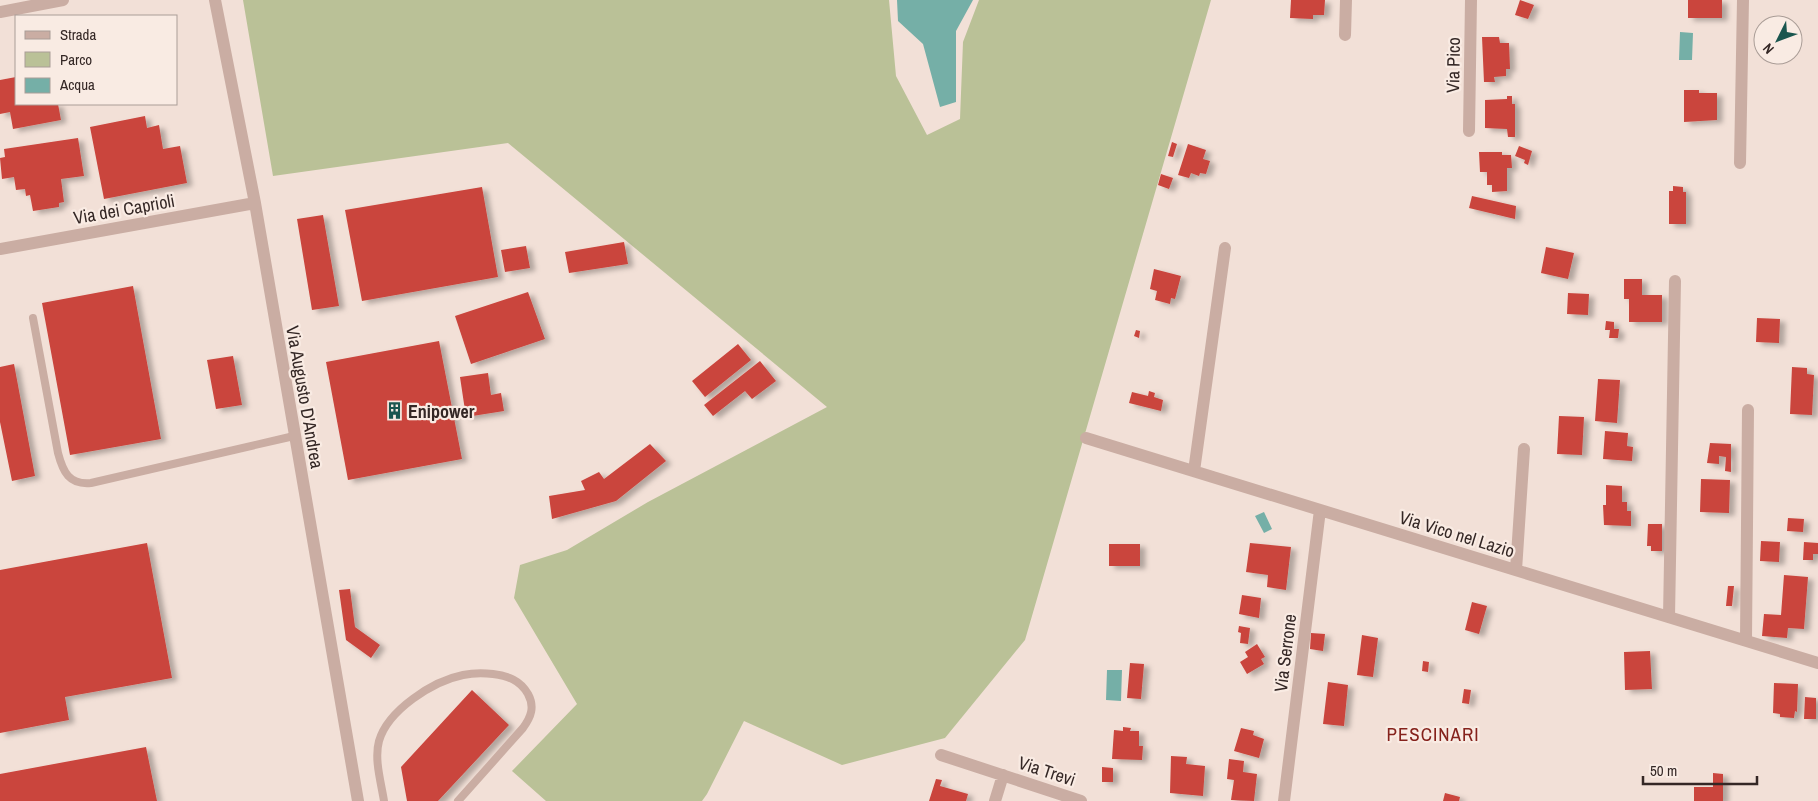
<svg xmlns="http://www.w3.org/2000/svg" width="1818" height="801" viewBox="0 0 1818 801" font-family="'Archivo Narrow',sans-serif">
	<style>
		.green { fill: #bac197 }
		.water { fill: #75afa7 }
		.building { fill: #ca443c; filter: url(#shadow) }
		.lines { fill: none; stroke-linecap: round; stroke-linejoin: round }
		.service { stroke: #caada3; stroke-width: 8 }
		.minor { stroke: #caada3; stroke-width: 12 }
		.labels { text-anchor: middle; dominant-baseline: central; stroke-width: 4.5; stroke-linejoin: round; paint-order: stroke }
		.street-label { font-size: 18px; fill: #342725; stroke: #f9ebe3 }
		.poi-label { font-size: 18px; font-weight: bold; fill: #342725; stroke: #f9ebe3; text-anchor: start }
		.neighbourhood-label { font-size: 19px; letter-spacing: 1px; fill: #85221c; stroke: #f9ebe3 }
	</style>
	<defs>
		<filter id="shadow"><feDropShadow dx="5.5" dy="3" stdDeviation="2.5" flood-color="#0004"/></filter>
	</defs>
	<rect width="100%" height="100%" fill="#f2e0d7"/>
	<path class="green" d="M243,0H889L896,76L927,135L960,119L963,42L979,0H1211L1025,640L945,738L842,765L744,721L707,794L702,801H546L512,771L577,704L514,598L520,565L567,550L648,502L827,407L508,143L273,176Z"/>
	<path class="water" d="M897,0H973L956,31V102L940,107L923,44L898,21Z
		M1680,32L1693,33L1692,60H1679Z
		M1264,512L1272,529L1264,533L1255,516Z
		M1107,670H1122L1121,701L1106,700Z"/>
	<path class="building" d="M1291,0H1325L1324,15H1313V19L1290,18Z
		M1520,0L1534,5L1528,19L1515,15Z
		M1688,0H1722V18H1688Z
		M1482,37H1499L1500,43H1509L1510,69H1506V76L1494,77L1495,82H1484Z
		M16,77V104H58L61,120L13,129L10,112L0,114V80Z
		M1684,90H1699V93H1717V120L1684,122Z
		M1507,96H1512V104H1515V137H1508L1507,129L1485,128V100L1507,99Z
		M145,116L147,128L159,125L163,149L180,146L187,183L104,199L90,127Z
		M78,138L84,176L61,179L64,202L59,203V207L33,211L30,195L26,196L25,189L16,190L14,177L2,179L0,158L5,157L4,149Z
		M1172,142L1177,144L1173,157L1168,156Z
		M1188,144L1206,150L1203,159L1210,161L1206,174L1200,173L1199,176L1191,173L1189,178L1178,175Z
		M1519,146L1532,151L1528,165L1524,163L1525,160L1515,156Z
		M1479,152H1502V155H1511L1512,168H1507V191L1492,192V185H1487V172H1480Z
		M1161,174L1173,178L1169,189L1158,185Z
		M1673,186L1683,187V192H1686V224H1669V191H1673Z
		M482,187L498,277L362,301L345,210Z
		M1472,196L1516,206L1515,219L1469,208Z
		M323,215L339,306L312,310L297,219Z
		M624,242L628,264L569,273L565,252Z
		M526,246L530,268L505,272L501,250Z
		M1546,247L1574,253L1568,279L1541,273Z
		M1154,269L1181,276L1175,299L1171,298L1170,304L1155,300L1157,291L1150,289Z
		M1624,279H1642V295H1662V322H1629V299H1624Z
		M133,286L161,439L70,455L42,303Z
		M528,292L545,339L471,364L455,316Z
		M1568,293L1589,294L1588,315L1567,314Z
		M1757,318L1780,319L1779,343L1756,342Z
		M1606,321L1614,322V329H1619L1618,338H1609L1610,330H1605Z
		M1136,330L1140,331L1139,338L1134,336Z
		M439,341L462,459L348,480L326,362Z
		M738,344L751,360L705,397L692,381Z
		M233,356L242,405L216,409L207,360Z
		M760,361L776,381L752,399L745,391L713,416L704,405Z
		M14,364L35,476L12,481L0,422V367Z
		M1792,367L1807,368V374L1814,375L1812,415L1790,414Z
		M488,373L491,395L501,393L504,411L466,417L460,377Z
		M1598,379L1620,380L1617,423L1595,421Z
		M1149,391L1155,393L1154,397L1163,400L1161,411L1129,403L1132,392L1148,396Z
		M1559,416L1584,417L1582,455L1557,454Z
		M1605,431L1628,433L1627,446L1633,447L1632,461L1603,459Z
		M1710,443L1731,444V472L1725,471L1726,457L1719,456V464L1707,463Z
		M650,444L666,461L616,501L552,519L549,496L585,490L581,481L599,472L604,479Z
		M1701,479L1730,480L1729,513L1700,512Z
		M1606,485L1622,486V502H1627V511H1631V526L1604,525L1603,505H1606Z
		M1788,518L1804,519L1803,532L1787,531Z
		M1648,524H1662V551H1651V546H1647Z
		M1761,541L1780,542L1779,562L1760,561Z
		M1804,542L1818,543V554H1813V560H1803Z
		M147,543L172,678L65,697L69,720L0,733V570Z
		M1250,543L1291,547L1286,590L1267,587L1268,575L1246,572Z
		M1109,544H1140V566H1109Z
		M1784,575L1808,577L1804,629L1788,628L1787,638L1762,636L1764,614L1781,615Z
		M1728,586H1734L1732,606H1726Z
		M350,589L355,627L380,645L371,658L346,640L339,590Z
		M1242,595L1261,598L1259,618L1239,614Z
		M1472,602L1487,606L1479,634L1465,630Z
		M1239,626L1250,628L1248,644L1240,643L1241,633L1238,632Z
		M1311,633L1325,634L1323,651L1310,649Z
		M1362,635L1378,638L1373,677L1357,675Z
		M1257,644L1265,657L1261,659L1264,664L1247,674L1240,662L1248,657L1245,652Z
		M1650,651L1652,689L1625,690L1624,652Z
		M1423,661L1429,662L1428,672L1422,671Z
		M1130,663L1144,664L1141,699L1127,698Z
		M1328,682L1348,685L1344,726L1323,724Z
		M1774,683L1798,684L1797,712L1795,711L1794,718L1780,717V714L1773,713Z
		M1464,689L1471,690L1469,704L1462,703Z
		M472,690L509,725L438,801H407L401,767Z
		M1805,697L1816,698V719H1804Z
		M1123,727L1131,728L1130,731H1139V746H1143L1142,760L1112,759L1114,730L1123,731Z
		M1241,728L1254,731L1253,735L1264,739L1259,758L1234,751Z
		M146,747L157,801H0V774Z
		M1171,756L1187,757L1186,764L1205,766L1203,796L1170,793Z
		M1229,759L1244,761L1243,772L1257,774L1254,801L1231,800L1234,780L1227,779Z
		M1102,767L1113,768V782H1102Z
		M1713,773L1723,774V801H1694V787H1713Z
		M936,779L942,780L940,786L968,794L966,801H929Z
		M1445,793L1460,797L1459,801H1443Z"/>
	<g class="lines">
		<path class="service" d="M33,318L58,453C63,472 69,485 91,483L294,436
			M384,801C381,782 374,759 379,741C388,710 433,681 463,675C473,673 483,673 493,674C508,676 520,680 528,694C535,707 531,717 523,728L458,801"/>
		<path class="minor" d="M215,0L255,203L358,801
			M0,12L63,0
			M1345,35L1346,0
			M1469,131L1471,0
			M1740,163L1743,0
			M0,249L255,203
			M1086,438L1818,663
			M1194,471L1225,248
			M1516,570L1524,449
			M1669,617L1675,281
			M1746,640L1748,410
			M941,755L1081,801
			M995,801L1003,775
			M1284,801L1320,510"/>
	</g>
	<defs>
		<symbol id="building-bare" viewBox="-9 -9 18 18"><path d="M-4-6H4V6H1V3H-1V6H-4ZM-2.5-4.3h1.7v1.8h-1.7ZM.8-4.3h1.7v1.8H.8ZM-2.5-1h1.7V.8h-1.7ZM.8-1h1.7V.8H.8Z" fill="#1a564f" stroke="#f9ebe3" stroke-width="2.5" paint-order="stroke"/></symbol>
	</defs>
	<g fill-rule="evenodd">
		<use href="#building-bare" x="382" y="398" width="25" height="25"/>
	</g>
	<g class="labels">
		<g class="street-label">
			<text transform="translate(1453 65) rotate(-89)">Via Pico</text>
			<text transform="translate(124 209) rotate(-10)">Via dei Caprioli</text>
			<text transform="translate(305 397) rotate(80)">Via Augusto D'Andrea</text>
			<text transform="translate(1457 534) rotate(17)">Via Vico nel Lazio</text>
			<text transform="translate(1285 653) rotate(-83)">Via Serrone</text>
			<text transform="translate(1047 771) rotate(18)">Via Trevi</text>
		</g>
		<g class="poi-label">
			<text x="408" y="411">Enipower</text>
		</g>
		<g class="neighbourhood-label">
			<text x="1433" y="734">PESCINARI</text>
		</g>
	</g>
	<rect x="15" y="15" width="162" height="90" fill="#f9ebe3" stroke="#aa9d97"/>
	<rect x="25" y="31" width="25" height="8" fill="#caada3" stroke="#aa9d97"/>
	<text x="60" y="40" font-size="15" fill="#342725">Strada</text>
	<rect x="25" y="52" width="25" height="15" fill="#bac197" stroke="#aa9d97"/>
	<text x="60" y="65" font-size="15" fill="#342725">Parco</text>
	<rect x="25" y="78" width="25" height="15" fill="#75afa7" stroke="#aa9d97"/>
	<text x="60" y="90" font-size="15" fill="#342725">Acqua</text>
	<g transform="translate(1778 40) rotate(228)"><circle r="24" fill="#f9ebe3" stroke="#aa9d97"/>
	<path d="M0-4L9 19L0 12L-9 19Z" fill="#1a564f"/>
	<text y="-8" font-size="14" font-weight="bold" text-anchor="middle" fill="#342725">N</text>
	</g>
	<path d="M1643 776v8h114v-8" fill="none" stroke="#342725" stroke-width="2.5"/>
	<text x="1650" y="776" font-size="15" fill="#342725" stroke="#f9ebe3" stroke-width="4" paint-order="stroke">50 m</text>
</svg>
